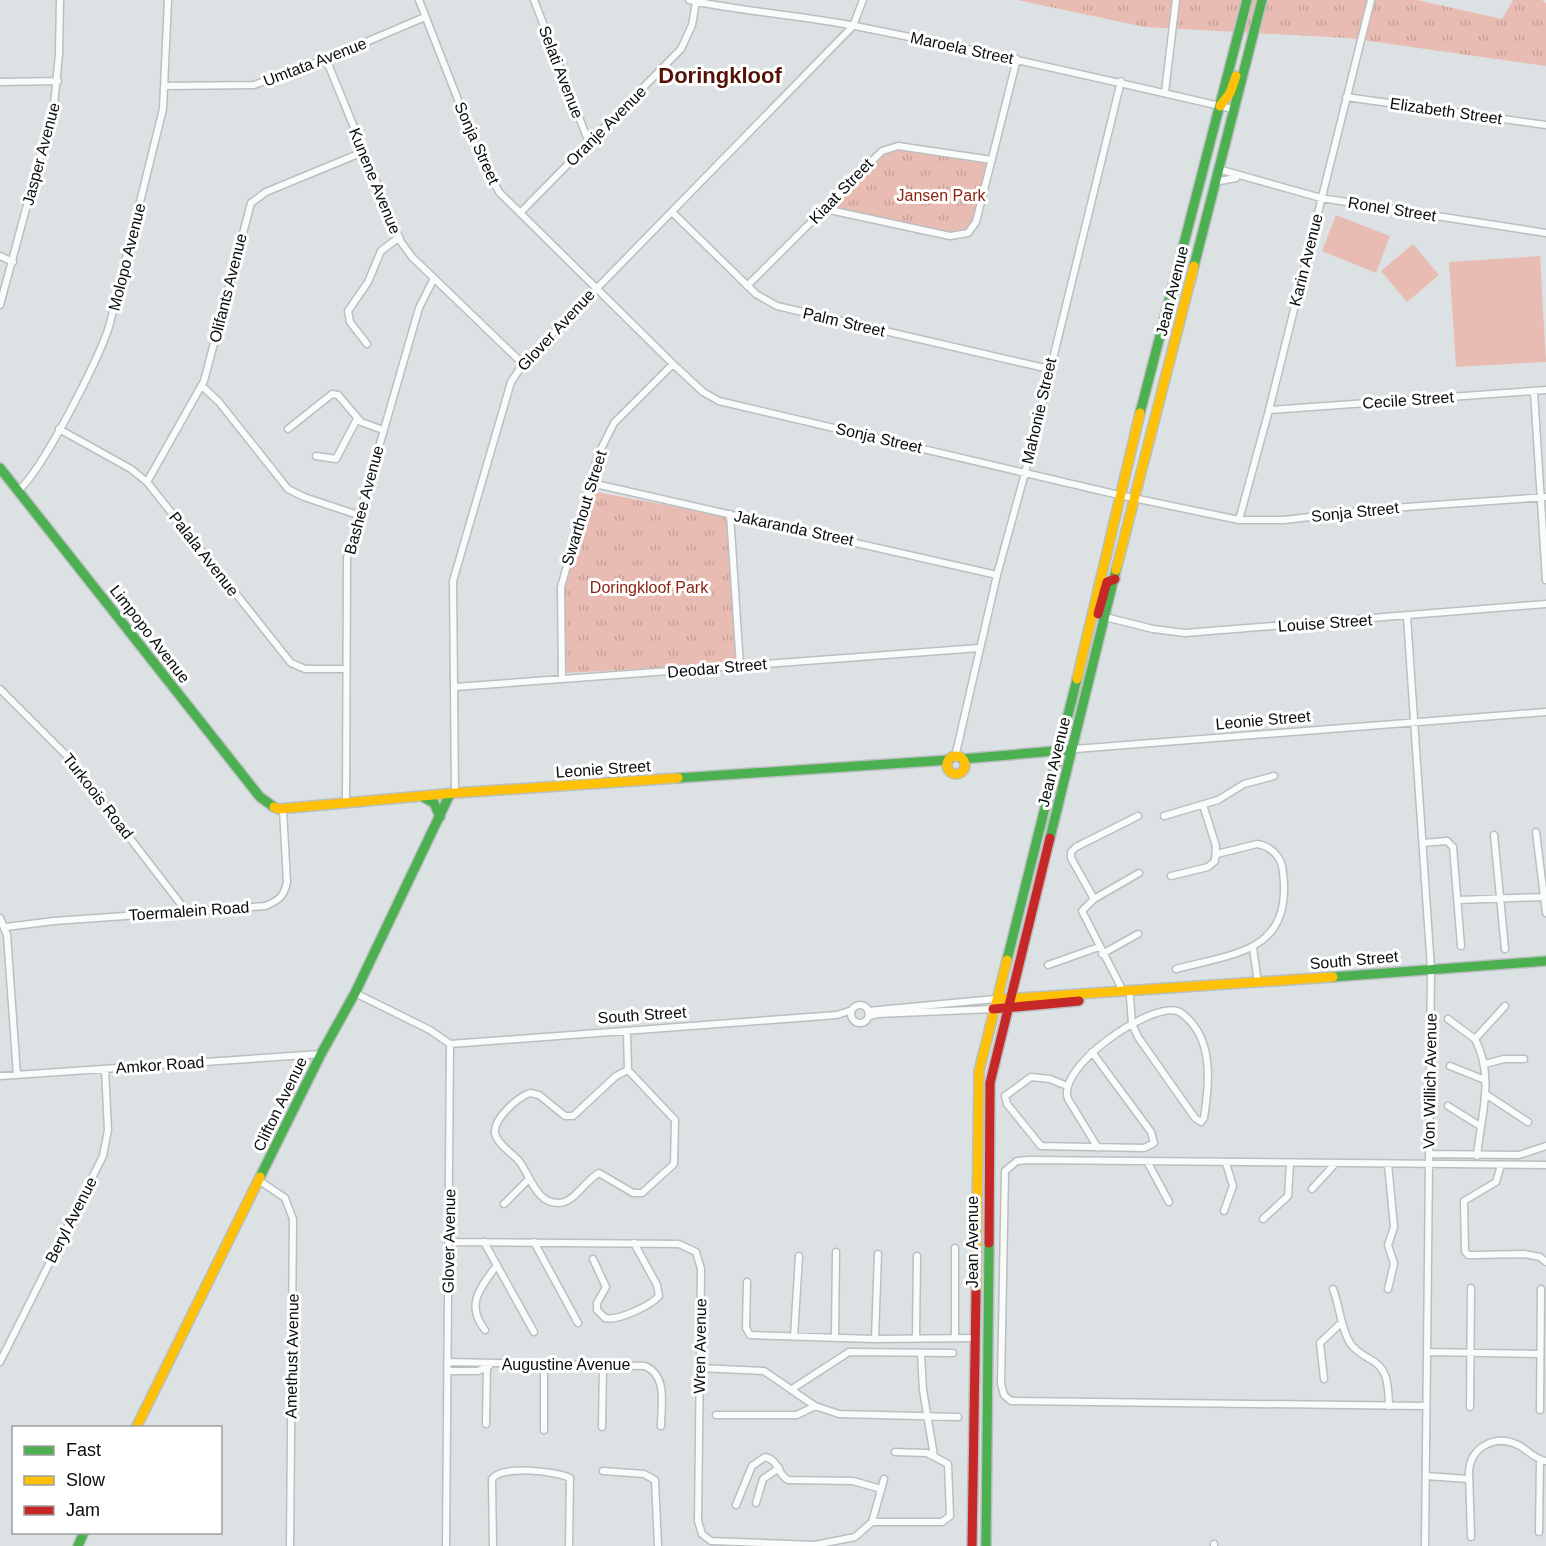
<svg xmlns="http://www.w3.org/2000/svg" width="1546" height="1546" viewBox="0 0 1546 1546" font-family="Helvetica,sans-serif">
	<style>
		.grass { fill: #e9bcb3 }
		.park { fill: url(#park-tufts) }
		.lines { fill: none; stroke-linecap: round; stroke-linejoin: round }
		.street-casing { stroke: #babfc0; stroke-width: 9 }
		.fast-casing { stroke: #babfc0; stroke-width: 12 }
		.slow-casing { stroke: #babfc0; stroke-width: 12 }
		.jam-casing { stroke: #babfc0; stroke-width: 12 }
		.street { stroke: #fafbfb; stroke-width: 6 }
		.fast { stroke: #4caf50; stroke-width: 9 }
		.slow { stroke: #ffc107; stroke-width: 9 }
		.jam { stroke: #c62828; stroke-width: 9 }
		.labels { text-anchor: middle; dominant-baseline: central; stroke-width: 6; stroke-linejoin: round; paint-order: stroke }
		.street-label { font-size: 16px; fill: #090d0d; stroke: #fff }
		.park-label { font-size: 16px; fill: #8b2412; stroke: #fff }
		.district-label { font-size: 22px; font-weight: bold; fill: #541207; stroke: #fff }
	</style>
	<defs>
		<pattern id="park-tufts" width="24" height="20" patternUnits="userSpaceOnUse" patternTransform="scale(1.5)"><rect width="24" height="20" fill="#e9bcb3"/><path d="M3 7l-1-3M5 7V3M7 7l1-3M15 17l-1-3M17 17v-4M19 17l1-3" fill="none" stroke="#c6a099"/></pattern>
	</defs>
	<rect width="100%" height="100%" fill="#dce2e3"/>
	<path class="grass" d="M1336,215L1390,236L1376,273L1322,251Z
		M1413,244L1439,275L1407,302L1381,271Z
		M1540,256L1546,362L1456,367L1449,262Z"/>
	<path class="park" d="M1017,0H1417L1502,19L1513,0H1542L1546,3V66L1348,38L1145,27Z
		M899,148L990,162C985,187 986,243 950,238L830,207L884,151Z
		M590,491L726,516L737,664L564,673L563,587Z"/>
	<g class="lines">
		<defs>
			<path id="street" d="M419,0L478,151L499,192L673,364L703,392L719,401L1119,495L1239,520H1284L1378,509L1546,497
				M534,0L589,143
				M689,0C744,12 800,15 855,26C982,51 1108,80 1233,109
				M326,59L401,242L412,257L523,364
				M0,82L58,81
				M165,86L254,85L326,59L425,17
				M1165,92L1176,0
				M1346,97L1546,125
				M1218,169L1321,198L1546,233
				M1214,182L1236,178
				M825,209L950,236L968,233L976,222L1017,59
				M672,212L756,294L777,306L1049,369
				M520,213L681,49L692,25L696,2
				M0,256L13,262
				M747,286L882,151L898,146L992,160
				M0,305L54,105L59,54L60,0
				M367,344L350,322L348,311L368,282L381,251L398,238
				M202,386L219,402L288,489L304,497L358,515
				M1534,392L1546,580
				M1269,410L1546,390
				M59,429L131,469L147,482L291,663L305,669H346
				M288,429L332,394L338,395L361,422L383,430
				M316,456L336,459L357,419
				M147,482L204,381L251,203L266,192L363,152
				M591,483L997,575
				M18,491C44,468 97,362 109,327L163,109L168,0
				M730,514L740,666
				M1239,520L1269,410L1371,0
				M1105,617L1153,629L1185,633L1546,604
				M1407,617L1431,969L1425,1546
				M562,679L561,587L598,455L614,423L673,364
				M455,687L979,648
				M0,689L66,755L186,911
				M1075,749L1546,712
				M955,757L997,575L1025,473L1121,81
				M455,793L453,581L511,382L523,364L853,26L863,0
				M346,803L347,558L419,308L434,278
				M1164,816L1218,800L1244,784L1274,776
				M1536,832L1546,913
				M1494,835L1505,949
				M1423,843L1447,841L1453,847L1461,946
				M1171,876L1208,867L1215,861L1216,846L1203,805
				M1094,899L1071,858V852L1076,847L1138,816
				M1458,900L1543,897
				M0,918L7,935L17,1075
				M6,927L54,921L265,906C278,901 284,897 287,882L283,810
				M1253,948L1258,983
				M1102,954L1138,934
				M1048,965L1099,947
				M1176,969C1236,953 1293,952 1283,872C1282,857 1271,846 1257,844L1217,854
				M1123,991L1082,911L1094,899L1139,873
				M355,993L430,1030L450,1044L446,1546
				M851 1014a9 9 0 1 1 18 0a9 9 0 1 1-18 0Z
				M868,1011L995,999
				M868,1017L877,1014L993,1009
				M1448,1019L1475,1039
				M627,1032L628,1070L675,1120L674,1164L642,1193H633L599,1173C585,1180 575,1203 558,1203C536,1203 530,1175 519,1161C512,1153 497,1144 495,1133C493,1119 518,1097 530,1093L539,1095L565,1116H573L616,1076L628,1070
				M450,1044L837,1015L852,1010
				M1485,1064L1504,1059H1524
				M1450,1066L1485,1080
				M0,1076L321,1054
				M1067,1086L1050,1079L1031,1077L1005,1096L1007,1104L1041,1146L1144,1148L1154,1143L1151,1132L1092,1052
				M1487,1095L1528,1122
				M1448,1106L1480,1126
				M1098,1148L1068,1099C1056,1067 1149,1003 1177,1011C1182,1012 1187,1018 1191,1022C1213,1047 1209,1086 1204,1118L1201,1122L1195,1118L1138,1037L1132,1024L1130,997
				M1429,1154L1519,1155L1546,1146
				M1477,1156C1481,1115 1495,1077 1475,1039L1505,1006
				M1148,1163L1169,1202
				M1501,1165L1496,1182L1464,1201L1465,1251L1468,1255H1475L1524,1254L1540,1257L1546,1262
				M260,1181L285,1198L293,1219L290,1546
				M1312,1189L1334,1165
				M504,1204L528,1180
				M1224,1211L1233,1186L1226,1163
				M1263,1219L1288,1196L1290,1164
				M449,1242L679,1244L696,1252L701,1269L698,1521L702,1534L711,1541L815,1545L855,1537L872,1522L884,1479
				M484,1242L534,1332
				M534,1242L578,1323
				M593,1259L606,1287L597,1303V1310L605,1318C618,1321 650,1306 659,1296L657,1285L634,1243
				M747,1282L746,1328L750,1335L875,1339L975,1338
				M1333,1289C1340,1307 1340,1326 1350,1343C1355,1350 1361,1354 1368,1358C1389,1368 1388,1385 1389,1406
				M1388,1289L1394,1264L1388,1245L1394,1227L1388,1164
				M485,1330C465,1305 480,1288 497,1265
				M794,1337L799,1256
				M916,1337L917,1256
				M955,1337V1248
				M835,1338L836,1252
				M875,1339L878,1254
				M1427,1352L1540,1354
				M921,1353L923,1390L934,1456
				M0,1362L103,1156L108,1130L105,1069
				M447,1362L645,1366C668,1376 661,1405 661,1426
				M700,1368L764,1371L815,1406L839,1414L958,1417
				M447,1371H478L489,1366
				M1324,1379L1320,1343L1341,1323
				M792,1389L849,1352L953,1353
				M1426,1406L1011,1401L1004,1395L1001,1384L1005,1171L1017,1161L1029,1160L1546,1165
				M1470,1407L1471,1288
				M1540,1410L1541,1289
				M716,1415H797L815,1406
				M486,1424L487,1363
				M602,1427L603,1365
				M544,1430V1365
				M603,1471L644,1474L655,1480L658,1546
				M1426,1476L1469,1479
				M756,1503L763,1479L779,1468
				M736,1505L752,1466L765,1457C779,1460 777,1474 788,1480L853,1481L881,1489
				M872,1522H942L950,1516L948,1464L927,1453L895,1452
				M1539,1532L1540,1460
				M1471,1537L1469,1471C1471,1447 1495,1434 1518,1445C1528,1450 1534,1459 1546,1461
				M1214,1544V1546
				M493,1546L492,1479C501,1465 556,1471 570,1478L569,1546"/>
			<path id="fast" d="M1194,266L1262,0
				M1140,413L1247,0
				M0,468L260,797L274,807
				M962,759L1066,750
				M678,778L949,760
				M423,797L434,803L440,817
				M1050,838L1116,570
				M1007,960L1077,679
				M1333,977L1546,961
				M260,1177L321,1054L355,993L450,794
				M78,1546L84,1532
				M986,1546L989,1243"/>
			<path id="slow" d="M1220,106L1230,93L1236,76
				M1116,570L1194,266
				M1077,679L1140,413
				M947 765a9 9 0 1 1 18 0a9 9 0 1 1-18 0Z
				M274,807L278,809L455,793L678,778
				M1004,999L1333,977
				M976,1292L979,1071L1007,960
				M136,1428L260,1177"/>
			<path id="jam" d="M1098,614L1107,582L1115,579
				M993,1009L1079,1001
				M989,1243L990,1083L1050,838
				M972,1546L976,1292"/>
		</defs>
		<use href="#street" class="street-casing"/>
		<use href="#fast" class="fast-casing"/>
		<use href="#slow" class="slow-casing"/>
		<use href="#jam" class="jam-casing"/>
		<use href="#street" class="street"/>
		<use href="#fast" class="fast"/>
		<use href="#slow" class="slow"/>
		<use href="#jam" class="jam"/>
	</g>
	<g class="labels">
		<g class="street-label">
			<text transform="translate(962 48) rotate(12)">Maroela Street</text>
			<text transform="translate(315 62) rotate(-21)">Umtata Avenue</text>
			<text transform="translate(561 72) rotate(69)">Selati Avenue</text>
			<text transform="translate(1446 111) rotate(8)">Elizabeth Street</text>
			<text transform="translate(606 126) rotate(-45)">Oranje Avenue</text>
			<text transform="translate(477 143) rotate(66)">Sonja Street</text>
			<text transform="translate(41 154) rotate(-75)">Jasper Avenue</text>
			<text transform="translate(375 181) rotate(68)">Kunene Avenue</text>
			<text transform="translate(841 191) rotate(-46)">Kiaat Street</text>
			<text transform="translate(1392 209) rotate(9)">Ronel Street</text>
			<text transform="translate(127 257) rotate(-76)">Molopo Avenue</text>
			<text transform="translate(1306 260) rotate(-76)">Karin Avenue</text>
			<text transform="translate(228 288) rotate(-76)">Olifants Avenue</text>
			<text transform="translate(1172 291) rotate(-76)">Jean Avenue</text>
			<text transform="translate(844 322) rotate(13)">Palm Street</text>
			<text transform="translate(556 330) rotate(-47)">Glover Avenue</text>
			<text transform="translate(1408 400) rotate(-4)">Cecile Street</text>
			<text transform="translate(1039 411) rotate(-77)">Mahonie Street</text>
			<text transform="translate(879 438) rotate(13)">Sonja Street</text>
			<text transform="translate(364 500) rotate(-75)">Bashee Avenue</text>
			<text transform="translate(584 508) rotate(-73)">Swarthout Street</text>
			<text transform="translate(1355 512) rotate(-6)">Sonja Street</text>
			<text transform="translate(794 528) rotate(12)">Jakaranda Street</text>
			<text transform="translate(204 554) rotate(52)">Palala Avenue</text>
			<text transform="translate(1325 623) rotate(-4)">Louise Street</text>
			<text transform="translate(150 634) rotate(52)">Limpopo Avenue</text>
			<text transform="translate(717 668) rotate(-5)">Deodar Street</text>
			<text transform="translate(1263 720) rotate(-5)">Leonie Street</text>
			<text transform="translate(1054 762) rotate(-76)">Jean Avenue</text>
			<text transform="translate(603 769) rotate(-4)">Leonie Street</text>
			<text transform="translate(98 796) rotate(52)">Turkoois Road</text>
			<text transform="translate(189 911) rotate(-4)">Toermalein Road</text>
			<text transform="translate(1354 960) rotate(-5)">South Street</text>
			<text transform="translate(642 1015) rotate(-4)">South Street</text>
			<text transform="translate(160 1065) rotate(-4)">Amkor Road</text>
			<text transform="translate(1430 1081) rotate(-89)">Von Willich Avenue</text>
			<text transform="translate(280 1104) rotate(-64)">Clifton Avenue</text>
			<text transform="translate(71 1220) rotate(-63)">Beryl Avenue</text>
			<text transform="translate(449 1241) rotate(-89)">Glover Avenue</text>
			<text transform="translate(972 1242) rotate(-90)">Jean Avenue</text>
			<text transform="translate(700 1346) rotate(-89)">Wren Avenue</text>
			<text transform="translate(292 1356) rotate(-89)">Amethust Avenue</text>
			<text x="566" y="1364">Augustine Avenue</text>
		</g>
		<g class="park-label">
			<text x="941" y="195">Jansen Park</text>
			<text x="649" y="587">Doringkloof Park</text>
		</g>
		<g class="district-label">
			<text x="720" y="75">Doringkloof</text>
		</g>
	</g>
	<rect x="12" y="1426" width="210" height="108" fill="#ffffff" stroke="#9d9e9e" stroke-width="1.5"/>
	<rect x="24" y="1446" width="30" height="9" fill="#4caf50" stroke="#9d9e9e" stroke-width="1.5"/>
	<text x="66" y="1456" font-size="18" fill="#090d0d">Fast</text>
	<rect x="24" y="1476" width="30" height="9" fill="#ffc107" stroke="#9d9e9e" stroke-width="1.5"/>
	<text x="66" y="1486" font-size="18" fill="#090d0d">Slow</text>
	<rect x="24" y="1506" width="30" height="9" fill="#c62828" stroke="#9d9e9e" stroke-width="1.5"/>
	<text x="66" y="1516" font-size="18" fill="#090d0d">Jam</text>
</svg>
